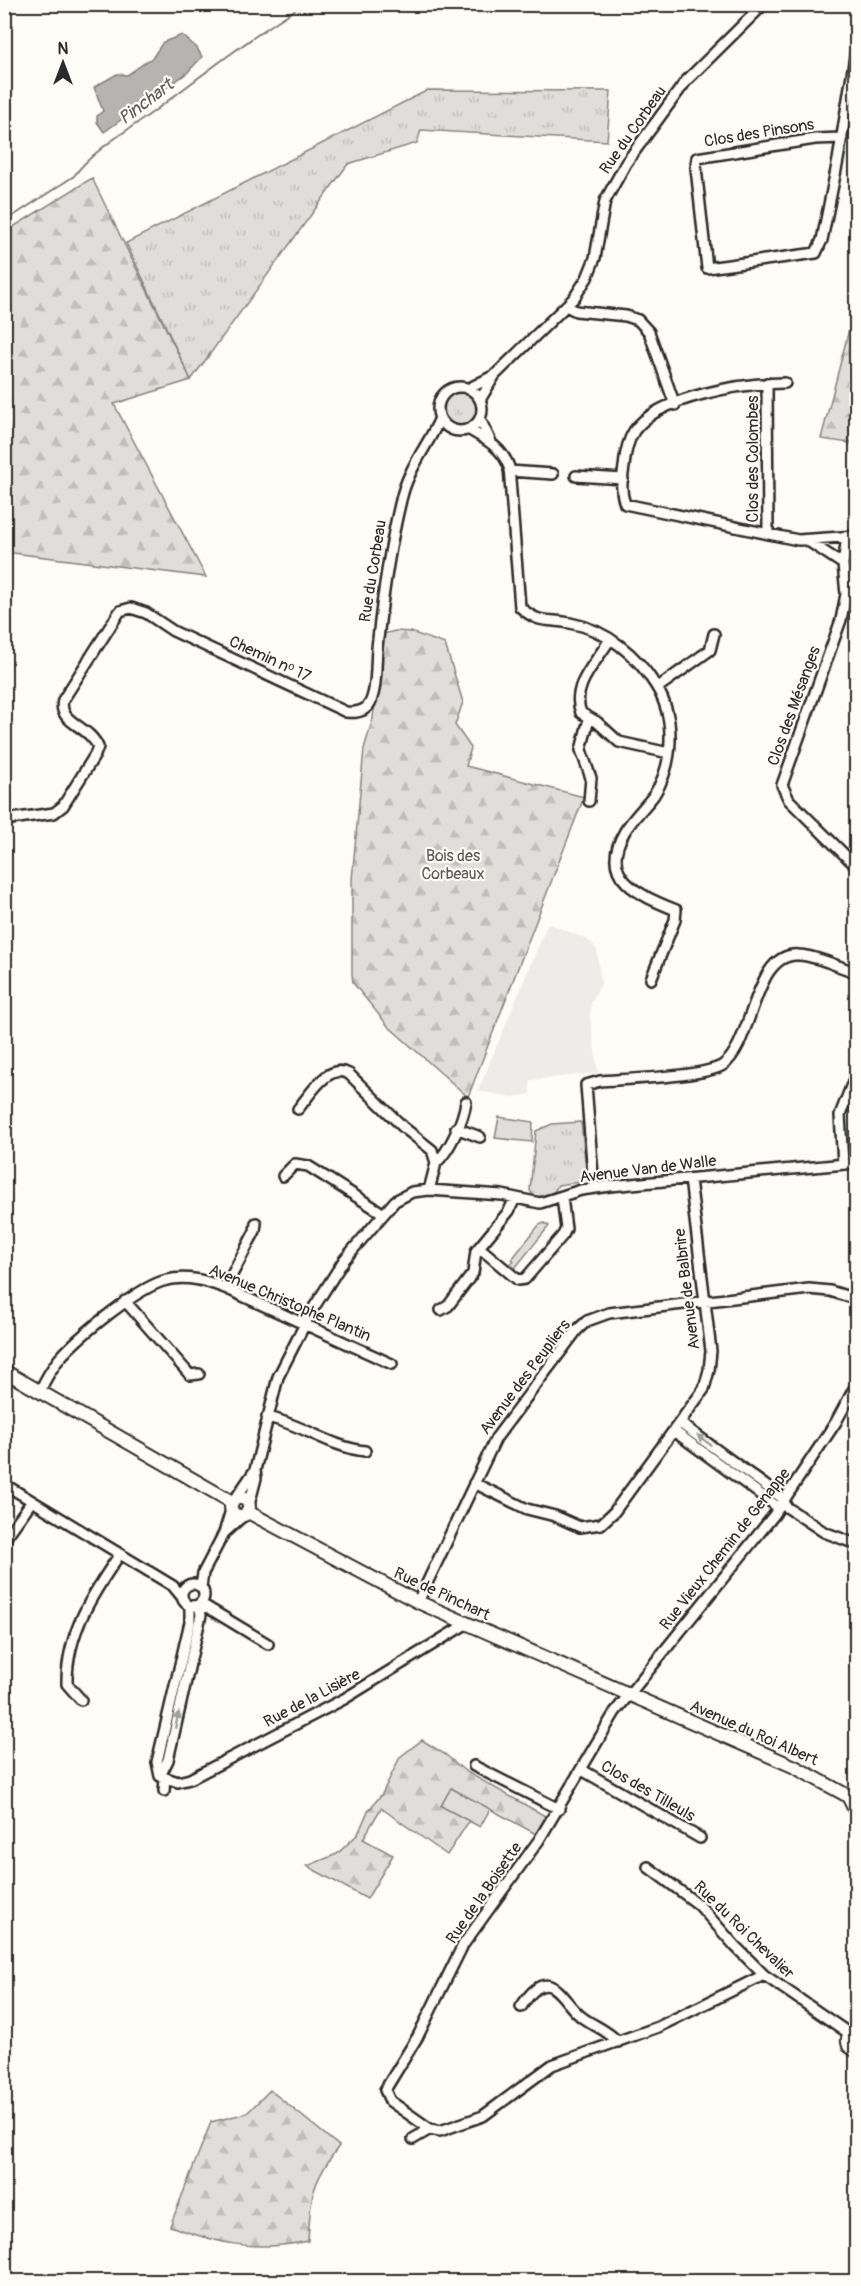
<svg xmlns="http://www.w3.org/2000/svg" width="861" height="2286" viewBox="0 0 861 2286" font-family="Pangolin,sans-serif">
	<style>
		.built { fill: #edece8 }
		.grass { fill: url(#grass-tufts); stroke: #858482; stroke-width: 1.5 }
		.forest { fill: url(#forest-firs); stroke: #858482; stroke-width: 1.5 }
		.garden { fill: #dfdeda; stroke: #858482; stroke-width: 1.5 }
		.water { fill: #b5b4b1; stroke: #7e7d7b; stroke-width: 1.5 }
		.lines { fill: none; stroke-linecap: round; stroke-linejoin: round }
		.stream { stroke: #7e7d7b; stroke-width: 2 }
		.minor-casing { stroke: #2b2b2b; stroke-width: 14 }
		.major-casing { stroke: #2b2b2b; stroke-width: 16 }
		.minor { stroke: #fdfcf7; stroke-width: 9 }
		.major { stroke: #fdfcf7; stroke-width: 12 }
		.oneway { fill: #9e9e9b }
		.labels { text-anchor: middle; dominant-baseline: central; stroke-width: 4.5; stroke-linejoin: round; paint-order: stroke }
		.street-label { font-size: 16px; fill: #2b2b2b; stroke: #fdfcf7 }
		.park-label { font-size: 16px; fill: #585857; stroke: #fdfcf7 }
		.water-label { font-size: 18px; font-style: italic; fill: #5b5b5a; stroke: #fdfcf7 }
	</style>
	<defs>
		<pattern id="grass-tufts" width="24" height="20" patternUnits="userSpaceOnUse" patternTransform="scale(1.5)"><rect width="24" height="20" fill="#dfdeda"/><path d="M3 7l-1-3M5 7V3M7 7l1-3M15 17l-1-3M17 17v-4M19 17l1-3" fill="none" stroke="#c0bfbb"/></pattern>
		<pattern id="forest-firs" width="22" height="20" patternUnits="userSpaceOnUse" patternTransform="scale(1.5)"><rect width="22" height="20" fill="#dfdeda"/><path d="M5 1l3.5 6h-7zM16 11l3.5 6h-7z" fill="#c0bfbb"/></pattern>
	</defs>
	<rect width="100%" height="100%" fill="#fdfcf7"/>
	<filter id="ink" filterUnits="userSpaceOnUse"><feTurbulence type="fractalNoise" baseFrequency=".0167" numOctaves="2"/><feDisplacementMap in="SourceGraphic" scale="12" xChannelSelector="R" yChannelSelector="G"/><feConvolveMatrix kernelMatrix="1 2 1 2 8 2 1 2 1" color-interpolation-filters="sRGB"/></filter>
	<g filter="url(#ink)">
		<path class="built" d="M548,923L586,939L594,945L597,951L601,984L591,1003L590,1017L598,1073L530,1080V1094L513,1097L478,1091Z"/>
		<path class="grass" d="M428,90L611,91L607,141L421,130L417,143L348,164L191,380L126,243Z
			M443 409a17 17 0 1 1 34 0a17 17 0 1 1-34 0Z
			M581,1122L587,1178L580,1182L558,1185L552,1195L534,1198L530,1190L536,1131L552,1124Z"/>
		<path class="forest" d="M92,178L191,380L114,404L206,577L5,552V232Z
			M856,302V444L821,439Z
			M395,631L411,632L445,644L463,702L455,725L471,748L466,766L584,797L468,1097L388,1026L353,983L352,974V879L364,749L373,718L383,634Z
			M422,1740L446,1755L465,1771L547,1817L536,1834L451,1788L441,1806L469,1821L447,1855L381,1808L363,1839L393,1855L367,1899L307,1866L337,1854L358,1834L368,1811L382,1794L400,1757Z
			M270,2090L339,2146C311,2184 311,2195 308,2241C256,2252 219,2244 170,2226L211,2122L247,2113Z"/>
		<path class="garden" d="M499,1117L533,1122L532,1142L495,1138Z
			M544,1223L549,1226L515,1268L510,1264L514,1261L512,1259L539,1225Z
			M451,1788L490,1809L480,1827L441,1806Z"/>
		<path class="water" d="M182,35L197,48L202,57L187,73L104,132L97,122V116L103,111L94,87L117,74L127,75L153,57L163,42Z"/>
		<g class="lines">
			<path class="stream" d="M4,222L74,176C93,150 127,131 153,112C202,75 251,37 304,4"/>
			<defs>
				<path id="minor" d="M842,138L815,139L697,158L696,168L707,268L816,253L822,240L838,160L856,50
					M566,306L576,311L626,316L638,320L649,332L675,405
					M767,383L768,534
					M785,383C745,383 658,396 634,431C627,442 625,454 624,467C622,480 620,491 625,504L798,540L856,536
					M438 409a22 22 0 1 1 44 0a22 22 0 1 1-44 0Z
					M468,389L493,376
					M480,400L495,375L574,298L587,278L595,258L605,201L626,163L686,81L764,4
					M480,419L491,442
					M468,429C485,439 502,447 509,467L520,607C540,625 546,618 570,623C607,630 637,655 656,686C676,718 674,764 654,795C645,807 633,818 625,831C597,878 639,895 676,910L675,920L651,979
					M509,471L553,474
					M576,476L623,479
					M847,537L843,564L846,594L841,620L782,785L789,800L856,866
					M808,541L843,564
					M610,639C597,662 570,686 581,713L597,722L619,742L669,753
					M657,688L710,650L714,634
					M589,801L591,778L581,750L589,719
					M4,820L54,813L63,806L95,755L98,747C89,725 57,723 63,700L120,611L131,608L146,613L173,631L346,712C355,713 365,712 370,703C378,686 375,658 378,639C383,593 390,545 401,500C408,468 428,446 440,418
					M298,1109C310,1095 328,1062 349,1074L403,1127L432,1150L436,1163L429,1190
					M456,1128L480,1137
					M436,1163C450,1150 463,1121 466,1102
					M843,1164L840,1115L856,1074
					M283,1176L295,1164L308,1166L384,1214
					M594,1188L586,1085L600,1081C625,1079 705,1077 723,1065C754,1043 753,951 799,955C818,956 838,967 856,972
					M480,1248L518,1280L525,1279L563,1235L566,1229L562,1197
					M225,1288L255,1231L256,1223
					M125,1301L190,1375L199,1374
					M441,1310L448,1306L473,1273L476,1251L509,1211L515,1198
					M40,1391C45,1380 52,1368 59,1359C78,1337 139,1286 167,1280C187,1275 207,1281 225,1288L392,1364
					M267,1417C302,1424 330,1447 365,1451
					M680,1423L785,1500
					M674,1431L779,1508
					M474,1483L527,1509L555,1516L580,1527L601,1524L614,1512L704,1389L709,1370L711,1351L690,1179
					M4,1484L173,1586L182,1597
					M236,1498L255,1470L278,1377L311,1312L344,1260L395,1201L412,1192L429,1190L502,1195L540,1203L581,1190L610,1186L856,1163
					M782,1504L824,1532L856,1544
					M249,1505L256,1478L255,1470
					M224,1533L231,1510
					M4,1540L32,1501
					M182 1595a11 11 0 1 1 22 0a11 11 0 1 1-22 0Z
					M201,1587L203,1573L224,1533L243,1516
					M418,1602L496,1438L577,1330L587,1321L609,1313L809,1289L830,1291L856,1299
					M200,1603L268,1644
					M81,1700L67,1684C66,1634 93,1593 120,1554
					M474,1766L559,1809
					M582,1770L700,1838
					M160,1776L178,1782L190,1779L344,1699L466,1624
					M160,1776L168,1760L201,1615L199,1604
					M160,1776L157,1762L190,1622V1606
					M164,1791L165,1778
					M648,1867L699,1905L735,1946L764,1975L850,2034
					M521,2007C551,1959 561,2003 583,2018C596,2027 607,2030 618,2042
					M430,2129L390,2101L385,2090L418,2036L463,1945L539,1840L615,1712L774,1515L836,1422L856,1385
					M413,2139L430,2129L440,2131L483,2116L552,2065L658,2027L764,1975"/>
				<path id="major" d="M4,1371L232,1502
					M231 1507a9 9 0 1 1 18 0a9 9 0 1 1-18 0Z
					M248,1512L418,1602L795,1767L848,1796L856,1812
					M856,2030C849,2032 846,2038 849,2046L856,2051"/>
			</defs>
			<use href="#minor" class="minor-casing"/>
			<use href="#major" class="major-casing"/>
			<use href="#minor" class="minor"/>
			<use href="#major" class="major"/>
		</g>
		<defs><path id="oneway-solid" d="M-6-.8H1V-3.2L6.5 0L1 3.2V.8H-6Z" transform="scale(1.5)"/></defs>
		<g class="oneway">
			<use href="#oneway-solid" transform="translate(704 1440) rotate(-144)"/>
			<use href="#oneway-solid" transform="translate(177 1720) rotate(-77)"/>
		</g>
	</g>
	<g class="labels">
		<g class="street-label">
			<text transform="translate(633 130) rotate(-55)">Rue du Corbeau</text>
			<text transform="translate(759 133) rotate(-9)">Clos des Pinsons</text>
			<text transform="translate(753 459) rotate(-90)">Clos des Colombes</text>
			<text transform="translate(373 571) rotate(-81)">Rue du Corbeau</text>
			<text transform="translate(270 659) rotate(25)">Chemin nᵒ 17</text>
			<text transform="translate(794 706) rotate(-70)">Clos des Mésanges</text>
			<text transform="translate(648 1169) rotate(-7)">Avenue Van de Walle</text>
			<text transform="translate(687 1289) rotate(-97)">Avenue de Balbrire</text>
			<text transform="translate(290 1303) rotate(23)">Avenue Christophe Plantin</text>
			<text transform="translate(525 1377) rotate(-53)">Avenue des Peupliers</text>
			<text transform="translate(725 1549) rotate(-52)">Rue Vieux Chemin de Genappe</text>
			<text transform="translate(442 1594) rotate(25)">Rue de Pinchart</text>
			<text transform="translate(312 1698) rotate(-28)">Rue de la Lisière</text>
			<text transform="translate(754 1733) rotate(24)">Avenue du Roi Albert</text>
			<text transform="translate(648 1791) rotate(30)">Clos des Tilleuls</text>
			<text transform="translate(484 1893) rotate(-55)">Rue de la Boisette</text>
			<text transform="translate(744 1930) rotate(44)">Rue du Roi Chevalier</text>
		</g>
		<g class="park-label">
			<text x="453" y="856">Bois des<tspan x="453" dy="18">Corbeaux</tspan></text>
		</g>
		<g class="water-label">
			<text transform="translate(146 102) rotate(-37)">Pinchart</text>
		</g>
	</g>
	<rect width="861" height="2286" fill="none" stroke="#fdfcf7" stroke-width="24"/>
	<rect x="12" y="12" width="837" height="2262" fill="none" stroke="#2b2b2b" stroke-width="2" filter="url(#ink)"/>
	<g transform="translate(63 63)" stroke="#fdfcf7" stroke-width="4.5" paint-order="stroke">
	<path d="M0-4.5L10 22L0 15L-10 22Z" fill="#2b2b2b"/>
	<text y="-9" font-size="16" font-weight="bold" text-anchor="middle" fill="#2b2b2b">N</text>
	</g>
</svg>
